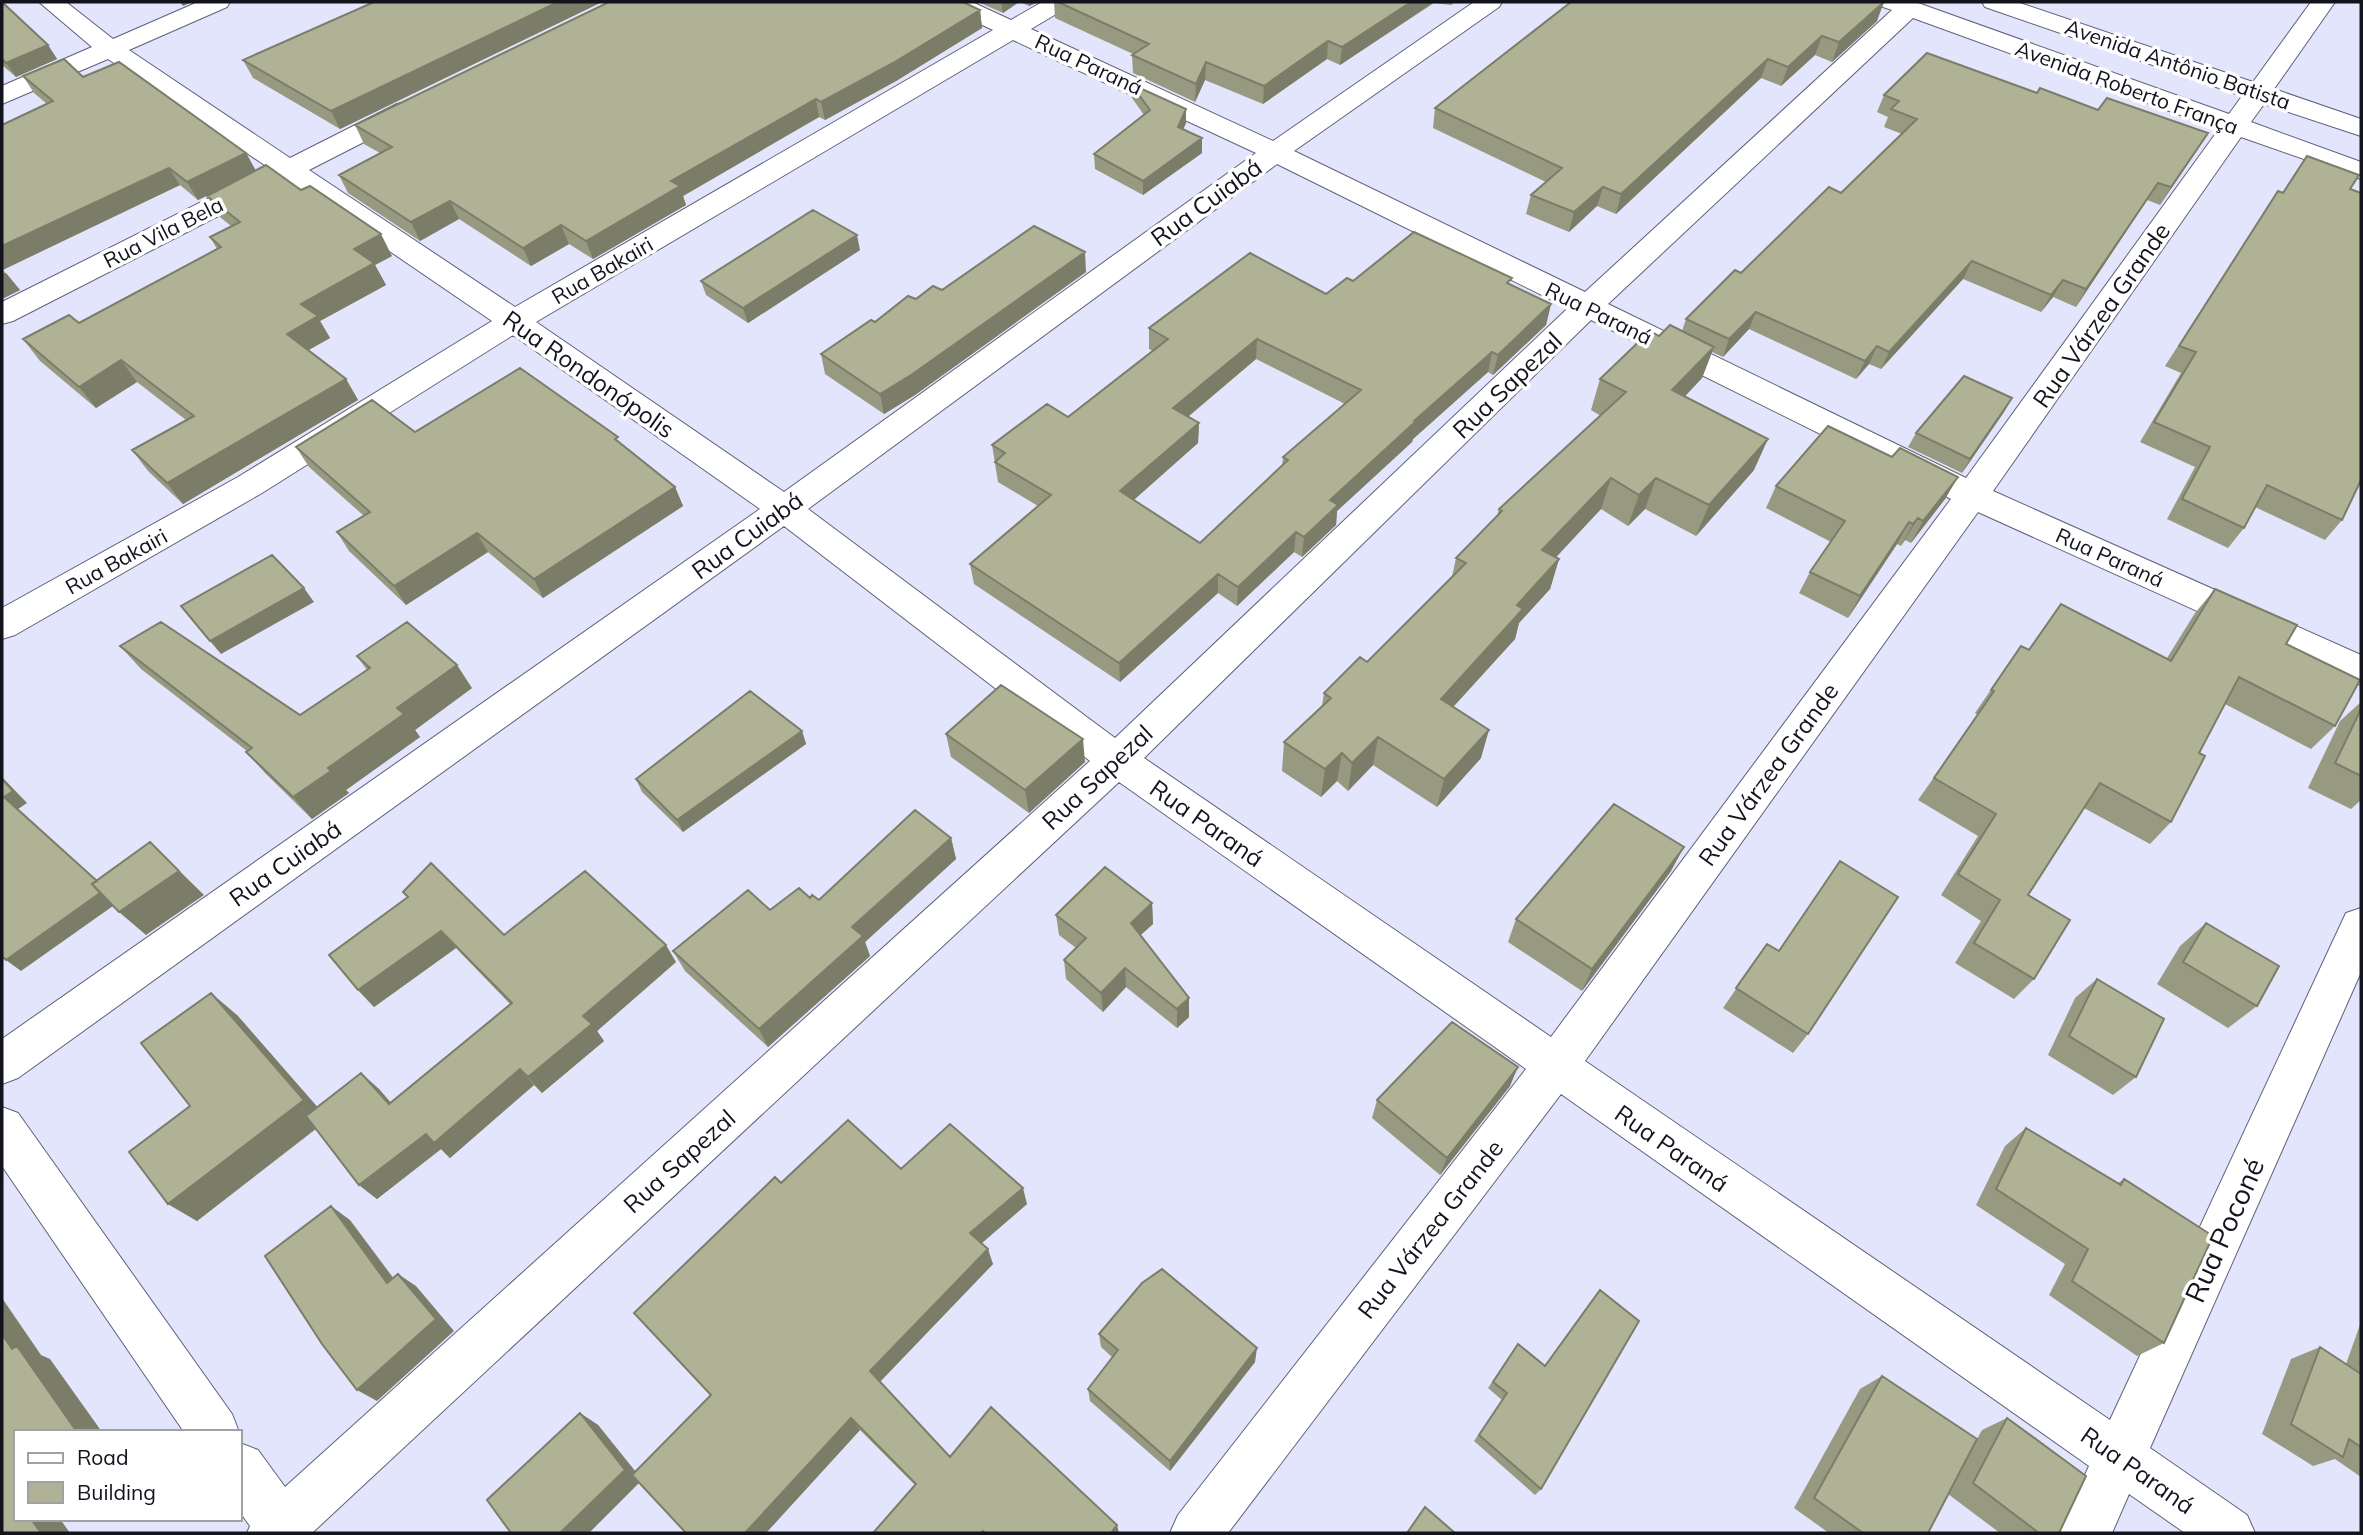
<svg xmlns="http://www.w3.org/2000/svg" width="2363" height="1535" viewBox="0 0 2363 1535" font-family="Mulish,sans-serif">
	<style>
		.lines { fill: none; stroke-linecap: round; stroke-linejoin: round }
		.minor-casing { stroke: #5f6179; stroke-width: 2 }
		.minor { fill: #fff; fill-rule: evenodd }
		.wall { fill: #979981; fill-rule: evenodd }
		.shaded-wall { fill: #7b7d69 }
		.building { fill: #b0b296; stroke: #7b7d69; stroke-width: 2; fill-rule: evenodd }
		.labels { text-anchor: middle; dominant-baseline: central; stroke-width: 7; stroke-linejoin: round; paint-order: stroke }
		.far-street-label { font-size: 21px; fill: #13131d; stroke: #fff }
		.street-label { font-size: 24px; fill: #13131d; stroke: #fff }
		.near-street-label { font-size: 28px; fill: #13131d; stroke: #fff }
	</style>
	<rect width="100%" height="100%" fill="#e3e5fc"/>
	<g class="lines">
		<defs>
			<path id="minor" d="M39,2H66L113,39L198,2H230L227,7L129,50L290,158L397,104L406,102L415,104L419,110L415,116L309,170L515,307L993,30L944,7L941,2H972L1011,20L1042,2H1071L1068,7L1031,29L1273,141L1474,2H1502L1499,7L1294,151L1585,292L1892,10L1883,7L1880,2L1918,3L2229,114L2242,96L1985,7L1982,2H2017L2253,82L2311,2H2335L2274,89L2361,119V136L2264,104L2251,122L2361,162V179L2241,137L1993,491L2361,655V685L1978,512L1585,1061L2110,1420L2346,913L2361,908V972L2150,1448L2247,1515L2255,1533H2185L2129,1494L2112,1533H2059L2089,1466L1561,1094L1228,1533H1170L1178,1515L1526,1069L1119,782L312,1533H247L250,1526L240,1512V1443L258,1450L285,1487L1090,761L784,526L18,1078L2,1084V1039L760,509L513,335L262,493L15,635L2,639V608L238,477L492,321L287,181L13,321L2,324V302L269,168L108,59L2,104V86L92,47ZM1913,18L2219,129L1966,478L1608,304ZM1013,40L1256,153L784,492L536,322ZM1277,164L1568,308L1115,738L808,509ZM1591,320L1951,499L1551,1037L1144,758Z
				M2,1107L18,1113L232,1414L239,1432H184L2,1166Z"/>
		</defs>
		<use href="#minor" class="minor-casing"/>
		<use href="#minor" class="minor"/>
	</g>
	<path class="wall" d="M2,2L48,45L57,59L16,77L2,65Z
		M374,2H602L340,129L253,78L243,60Z
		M978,2H1019L1003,13Z
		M1020,2H1038L1029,6Z
		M1054,2H1456L1451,5L1434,3L1340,65L1327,59L1263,104L1205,80L1195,102L1133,73L1132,55L1133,54L1055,18Z
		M980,10L982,28L896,81L825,120L819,117L683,196L686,205L593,259L569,244L531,266L459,219L420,241L348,193L339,175L380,153L364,144L355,125Z
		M1877,21L1832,62L1815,55L1781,86L1761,78L1616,214L1597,206L1569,232L1526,214L1531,195L1546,182L1433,128L1435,108Z
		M23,76L83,77L246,153L256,171L392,256L375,265L386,285L320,321L330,338L308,350L346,379L358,400L183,504L148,471L132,450L186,420L137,382L96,408L40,361L23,339L79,323L217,249L210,237L231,226L220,217L207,196L228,185L198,200L180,185L3,270L20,290L2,299V125L47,104L34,93Z
		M1131,84L1186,123L1183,129L1202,153L1143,195L1095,169L1094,154L1144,115L1132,98Z
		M2037,93L2197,150L2160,205L2147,200L2076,307L2053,297L2041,312L1963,279L1881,369L1869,364L1856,379L1749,329L1723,357L1712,352L1702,378L1684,397L1754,470L1696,536L1645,509L1628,526L1601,509L1555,557L1559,559L1550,589L1519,623L1515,639L1453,707L1481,758L1437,807L1373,765L1348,791L1337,781L1321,797L1282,771L1284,742L1322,706L1324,693L1367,662L1452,577L1456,558L1497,516L1499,509L1601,416L1591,410L1600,379L1659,336L1682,331L1686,319L1741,273L1841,193L1902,134L1884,127L1888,117L1877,112L1884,95Z
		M2350,189L2342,520L2325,540L2255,507L2244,528L2228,548L2167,519L2195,467L2140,442L2181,373L2165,366L2278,191L2283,192Z
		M860,250L748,323L706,295L701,281Z
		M1086,272L915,395L884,414L825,374L821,354L916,299L942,290Z
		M1353,281L1511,285L1551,304L1546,325L1493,375L1488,372L1413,439L1412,442L1337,511L1336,525L1302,557L1294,552L1237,606L1218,593L1120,682L974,584L970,564L1038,506L998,482L992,445L1068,417L1153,351L1149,349V328L1326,294ZM1256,359L1345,404L1283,457L1282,466L1200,543L1134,500L1198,443L1199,423L1188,417Z
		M2012,398L2004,412L1962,473L1908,447L1916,433Z
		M415,432L621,444L675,487L683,506L543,598L488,552L406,605L349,551L337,532L364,516L309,467L296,447Z
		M1892,457L1958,477L1945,499L1911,543L1905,540L1901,546L1897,544L1848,618L1799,593L1810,572L1831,542L1766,508L1776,486Z
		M2215,589L2286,644L2335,726L2311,749L2225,704L2199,753L2171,822L2150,844L2084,808L2028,895L2034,979L2014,999L1955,963L1981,921L1941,895L1978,836L1918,800L1978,715L1975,713L2021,646L2028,650L2061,604L2167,658L2195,613Z
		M120,646L300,715L367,670L357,656L472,688L415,730L420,737L346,790L349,793L312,819L266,774L246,752L247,751L141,669Z
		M2361,702V800L2351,809L2308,788L2340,721Z
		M802,731L806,744L683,832L642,792L636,779Z
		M946,734L1085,762L1029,813L951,757Z
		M951,838L956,859L865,942L870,956L768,1047L685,971L673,951L770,910L810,898L819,900Z
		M1671,871L1582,991L1508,942L1516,919Z
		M403,892L504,935L676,962L597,1031L604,1041L542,1093L534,1085L450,1158L441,1149L377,1199L359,1185L316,1129L197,1221L168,1204L190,1106L237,1015L317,1107L378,1088L391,1103L510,1004L456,948L374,1007L358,990L408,897Z
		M1152,903L1153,924L1140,935L1189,1017L1177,1028L1126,987L1103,1012L1066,979L1064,960L1076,948L1059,935L1056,915Z
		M2206,923L2257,1006L2228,1028L2157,984L2180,946Z
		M1767,944L1779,951L1808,1034L1793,1053L1723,1008Z
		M2097,979L2136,1077L2113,1095L2048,1055L2075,998Z
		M1510,1086L1440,1175L1372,1118L1377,1100Z
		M2026,1128L2118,1183L2124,1179L2164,1343L2137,1356L2049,1295L2065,1264L1976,1205L2005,1146Z
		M901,1169L1027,1204L982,1243L993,1264L880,1381L950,1457L1119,1533H873L915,1485L860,1430L766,1533H686L580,1413L598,1425L636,1472L711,1395L781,1183Z
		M2361,1322V1477L2335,1459L2313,1466L2262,1434L2291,1359L2320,1347L2346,1364Z
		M1099,1334L1255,1362L1170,1471L1090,1401L1088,1389L1112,1357L1101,1347Z
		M1518,1344L1541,1489L1535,1495L1474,1441L1502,1400L1488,1388Z
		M1882,1376L1961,1468L1982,1430L2007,1418L2059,1533H2000L1948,1494L1928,1533H1829L1794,1508L1860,1389Z"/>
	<path class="shaded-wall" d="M180,2H192L183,6Z
		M558,2H602L340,129L331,111Z
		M1001,2H1019L1003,13Z
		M1029,2H1038L1029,6Z
		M1411,2H1434L1340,65L1342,47Z
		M1884,2L1877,21L1832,62L1839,42Z
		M980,10L982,28L896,81L825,120L821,102Z
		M1822,36L1815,55L1781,86L1788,67Z
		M1328,41L1327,59L1263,104L1264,86Z
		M48,45L57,59L16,77L6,63Z
		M1768,59L1761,78L1616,214L1621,194Z
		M1206,62L1205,80L1195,102L1196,84Z
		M816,99L819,117L683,196L686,205L593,259L586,241L671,181Z
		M1186,109V123L1178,141V127Z
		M2208,133L2197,150L2160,205L2171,187Z
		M1202,138V153L1143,195V181Z
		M246,153L256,171L198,200L187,182Z
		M169,168L180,185L2,270V246Z
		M2158,183L2147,200L2076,307L2086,289Z
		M1603,187L1597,206L1569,232L1574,212Z
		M450,201L459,219L420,241L411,222Z
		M561,225L569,244L531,266L523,248Z
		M381,234L392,256L375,265L386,285L320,321L330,338L300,355L287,334L301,304L354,249Z
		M857,235L860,250L748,323L743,308Z
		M1085,252L1086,272L915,395L884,414L880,394Z
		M1972,261L1963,279L1881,369L1889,352Z
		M6,273L20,290L2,299V275Z
		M2063,280L2053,297L2041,312L2051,295Z
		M1551,304L1546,325L1493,375L1498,355Z
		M1756,312L1749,329L1723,357L1729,339Z
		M1257,339L1256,359L1173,429V408Z
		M1877,346L1869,364L1856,379L1865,361Z
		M1714,347L1702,378L1661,422L1672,390Z
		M1492,352L1488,372L1413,439L1412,442L1337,511L1336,525L1302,557L1304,537L1330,500L1414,421Z
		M121,360L137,382L96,408L79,387Z
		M346,379L358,400L183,504L167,483Z
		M2012,398L2004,412L1962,473L1970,459Z
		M1199,423L1198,443L1121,511L1120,491Z
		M1768,439L1754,470L1696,536L1709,505Z
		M1958,477L1945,499L1911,543L1923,521Z
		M1611,478L1601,509L1534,581L1542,550Z
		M1656,478L1645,509L1628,526L1639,495Z
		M675,487L683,506L543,598L534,579Z
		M1918,518L1905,540L1901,546L1913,524Z
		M1909,522L1897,544L1848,618L1860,596Z
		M1296,532L1294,552L1237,606L1238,587Z
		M477,533L488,552L406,605L394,586Z
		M1559,559L1550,589L1519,623L1515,639L1434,728L1441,699L1517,605Z
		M1218,574V593L1120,682L1119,663Z
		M304,588L314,602L221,654L210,641Z
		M457,665L472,688L415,730L420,737L346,790L349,793L312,819L293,797L397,708Z
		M1489,730L1481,758L1437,807L1444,779Z
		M802,731L806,744L683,832L677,820Z
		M1378,737L1373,765L1348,791L1352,763Z
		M1083,739L1085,762L1029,813L1025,790Z
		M1342,753L1337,781L1321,797L1325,769Z
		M2,777L27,803L18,809L120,901L21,971L6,960L4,797Z
		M951,838L956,859L865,942L870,956L768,1047L759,1029L852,927Z
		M150,842L204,895L146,935L119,912Z
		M1684,847L1671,871L1582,991L1592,969Z
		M1152,903L1153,924L1132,943L1131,923Z
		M441,931L456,948L374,1007L358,990Z
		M666,945L676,962L597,1031L604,1041L542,1093L528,1077L583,1016Z
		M1125,968L1126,987L1103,1012L1101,993Z
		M211,993L237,1015L328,1119L197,1221L168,1204L304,1100Z
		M1189,998V1017L1177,1028V1009Z
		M1518,1067L1510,1086L1440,1175L1447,1158Z
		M520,1069L534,1085L450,1158L441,1149L377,1199L359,1185L426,1134Z
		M361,1073L378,1088L406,1120L389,1104Z
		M1023,1188L1027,1204L976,1248L970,1233Z
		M331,1206L350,1220L406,1295L387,1283Z
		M988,1249L993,1264L879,1383L870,1371Z
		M398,1274L416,1286L454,1331L377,1401L357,1390Z
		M2,1298L41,1355L50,1359L102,1432H77L12,1349L2,1334Z
		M1257,1348L1255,1362L1170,1471V1461Z
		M580,1413L598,1425L642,1480L589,1533H560Z
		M851,1418L860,1430L766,1533H745Z
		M31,1519H60L70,1533H41Z
		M1117,1525L1119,1533H1111Z"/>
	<path class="building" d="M2,2L48,45L6,63L2,59Z
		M374,2H558L331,111L243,60Z
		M609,2H963L980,10L893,63L821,102L816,99L671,181L680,186L586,241L561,225L523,248L450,201L411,222L339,175L392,147L355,125Z
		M1058,2H1411L1342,47L1328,41L1264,86L1206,62L1196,84L1132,55L1149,44Z
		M1571,2H1884L1839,42L1822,36L1788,67L1768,59L1621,194L1603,187L1574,212L1531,195L1562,168L1435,108Z
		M1927,53L2037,93L2040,88L2098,110L2107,98L2208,133L2171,187L2158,183L2086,289L2063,280L2051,295L1972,261L1889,352L1877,346L1865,361L1756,312L1729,339L1686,319L1735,270L1741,273L1829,187L1841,193L1917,119L1891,109L1899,101L1884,95Z
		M64,59L83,77L119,62L246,153L187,182L169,168L2,246V125L53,101L23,76Z
		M1131,84L1186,109L1178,127L1202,138L1143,181L1094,154L1150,110Z
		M2307,156L2359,175L2350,189L2361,193V480L2342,520L2267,485L2244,528L2182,499L2210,447L2154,422L2196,352L2179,346L2278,191L2283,193Z
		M266,165L301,190L310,186L381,234L354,249L374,263L301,304L318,316L287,334L346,379L167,483L132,450L194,416L121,360L79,387L23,339L69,315L79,323L221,247L210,237L240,222L207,196Z
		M813,210L857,235L743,308L701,281Z
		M1034,226L1085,252L911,375L880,394L821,354L871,320L875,322L908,296L916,299L933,286L942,290Z
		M1414,232L1512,278L1507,283L1551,304L1498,355L1492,352L1414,421L1415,422L1330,500L1338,505L1304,537L1296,532L1238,587L1218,574L1119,663L970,564L1051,495L995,462L1005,453L992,445L1047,404L1068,417L1168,339L1149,328L1250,253L1326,294L1347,278L1353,281ZM1257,339L1361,390L1283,457L1288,460L1200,543L1120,491L1199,423L1173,408Z
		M1670,325L1714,347L1672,390L1768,439L1709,505L1656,478L1639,495L1611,478L1542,550L1559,559L1517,605L1523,609L1441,699L1489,730L1444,779L1378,737L1352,763L1342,753L1325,769L1284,742L1331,698L1324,693L1360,657L1367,662L1466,563L1456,558L1502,511L1499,509L1626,392L1600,379L1650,331L1659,336Z
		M520,368L618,437L615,439L675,487L534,579L477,533L394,586L337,532L370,512L296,447L372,400L415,432Z
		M1964,376L2012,398L1970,459L1916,433Z
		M1828,426L1892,457L1900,448L1958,477L1923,521L1918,518L1913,524L1909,522L1860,596L1810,572L1845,521L1776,486Z
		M272,555L304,588L210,641L181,606Z
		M2215,589L2297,625L2286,644L2360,680L2335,726L2239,677L2199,753L2205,756L2171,822L2100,783L2028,895L2070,920L2034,979L1974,943L2000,900L1958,874L1996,814L1934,778L1994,691L1991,690L2021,646L2029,650L2061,604L2171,661Z
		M161,622L300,715L370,668L357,656L407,622L457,665L397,708L404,714L328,768L331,771L293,797L246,752L252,748L120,646Z
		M1001,685L1083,739L1025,790L946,734Z
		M750,691L802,731L677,820L636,779Z
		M2361,709V776L2335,763Z
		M2,779L13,791L4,797L97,881L92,884L100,893L6,960L2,956Z
		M1614,804L1684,847L1592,969L1516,919Z
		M915,810L951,838L852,927L863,936L759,1029L673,951L748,890L770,910L799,888L810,898L812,895L819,900Z
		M150,842L179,871L119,912L92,884Z
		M1840,861L1898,897L1808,1034L1736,988L1767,944L1779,951Z
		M431,863L504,935L585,871L666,945L583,1016L592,1024L528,1077L520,1069L434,1143L426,1134L359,1185L306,1116L361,1073L389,1104L512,1003L441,931L358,990L329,955L408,897L403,892Z
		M1105,867L1152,903L1131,923L1189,998L1177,1009L1125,968L1101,993L1064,960L1086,938L1056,915Z
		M2206,923L2279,966L2257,1006L2183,962Z
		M2097,979L2164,1019L2136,1077L2069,1036Z
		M211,993L304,1100L168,1204L129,1152L190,1106L141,1043Z
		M1452,1022L1518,1067L1447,1158L1377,1100Z
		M848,1120L901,1169L950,1124L1023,1188L970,1233L988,1249L870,1371L950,1457L991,1407L1117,1525L1111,1533H985L983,1531L980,1533H873L916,1484L851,1418L745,1533H686L632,1475L711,1395L634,1313L775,1177L781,1183Z
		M2026,1128L2121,1185L2124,1179L2213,1236L2164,1343L2072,1281L2088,1249L1996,1189Z
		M331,1206L387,1283L398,1274L436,1319L357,1390L322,1344L265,1256Z
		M1162,1269L1257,1348L1170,1461L1088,1389L1118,1350L1099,1334L1142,1283Z
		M1600,1290L1639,1321L1541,1489L1479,1435L1507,1393L1493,1382L1518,1344L1545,1366Z
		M2,1334L12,1349L17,1346L77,1432H16V1519H31L41,1533H2Z
		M2320,1347L2361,1374V1447L2349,1439L2343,1457L2291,1424Z
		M1882,1376L1977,1439L1928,1533H1863L1814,1498Z
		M580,1413L625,1470L560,1533H511L487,1500Z
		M2007,1418L2086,1476L2059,1533H2039L1973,1483Z
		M1425,1507L1455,1533H1407Z"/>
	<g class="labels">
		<g class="far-street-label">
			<text transform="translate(1089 64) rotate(25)">Rua Paraná</text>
			<text transform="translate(2178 64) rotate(19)">Avenida Antônio Batista</text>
			<text transform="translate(2127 87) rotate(20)">Avenida Roberto França</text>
			<text transform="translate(163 232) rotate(-27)">Rua Vila Bela</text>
			<text transform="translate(602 270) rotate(-30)">Rua Bakairi</text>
			<text transform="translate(1599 313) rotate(26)">Rua Paraná</text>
			<text transform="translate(2110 557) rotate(24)">Rua Paraná</text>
			<text transform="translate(116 561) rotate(-29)">Rua Bakairi</text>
		</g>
		<g class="street-label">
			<text transform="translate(1206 202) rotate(-36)">Rua Cuiabá</text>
			<text transform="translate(2101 315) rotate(-55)">Rua Várzea Grande</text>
			<text transform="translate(589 374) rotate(35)">Rua Rondonópolis</text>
			<text transform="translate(1507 385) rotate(-44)">Rua Sapezal</text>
			<text transform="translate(747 535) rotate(-36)">Rua Cuiabá</text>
			<text transform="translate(1768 774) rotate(-54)">Rua Várzea Grande</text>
			<text transform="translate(1097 777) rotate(-43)">Rua Sapezal</text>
			<text transform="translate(1207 823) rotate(35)">Rua Paraná</text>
			<text transform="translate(285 863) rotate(-35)">Rua Cuiabá</text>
			<text transform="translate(1672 1148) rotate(35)">Rua Paraná</text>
			<text transform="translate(679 1161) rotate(-42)">Rua Sapezal</text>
			<text transform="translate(1430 1229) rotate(-52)">Rua Várzea Grande</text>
			<text transform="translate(2138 1470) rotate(35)">Rua Paraná</text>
		</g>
		<g class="near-street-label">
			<text transform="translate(2224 1230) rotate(-66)">Rua Poconé</text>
		</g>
	</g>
	<rect width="2363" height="1535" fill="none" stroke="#13131d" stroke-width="7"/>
	<rect x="14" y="1430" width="228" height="91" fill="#ffffff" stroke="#a1a1a5" stroke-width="2"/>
	<rect x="28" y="1453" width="35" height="10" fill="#ffffff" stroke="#a1a1a5" stroke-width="2"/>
	<text x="77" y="1465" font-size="21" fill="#13131d">Road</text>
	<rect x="28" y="1482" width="35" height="21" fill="#b0b296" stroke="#a1a1a5" stroke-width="2"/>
	<text x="77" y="1500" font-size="21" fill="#13131d">Building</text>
</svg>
